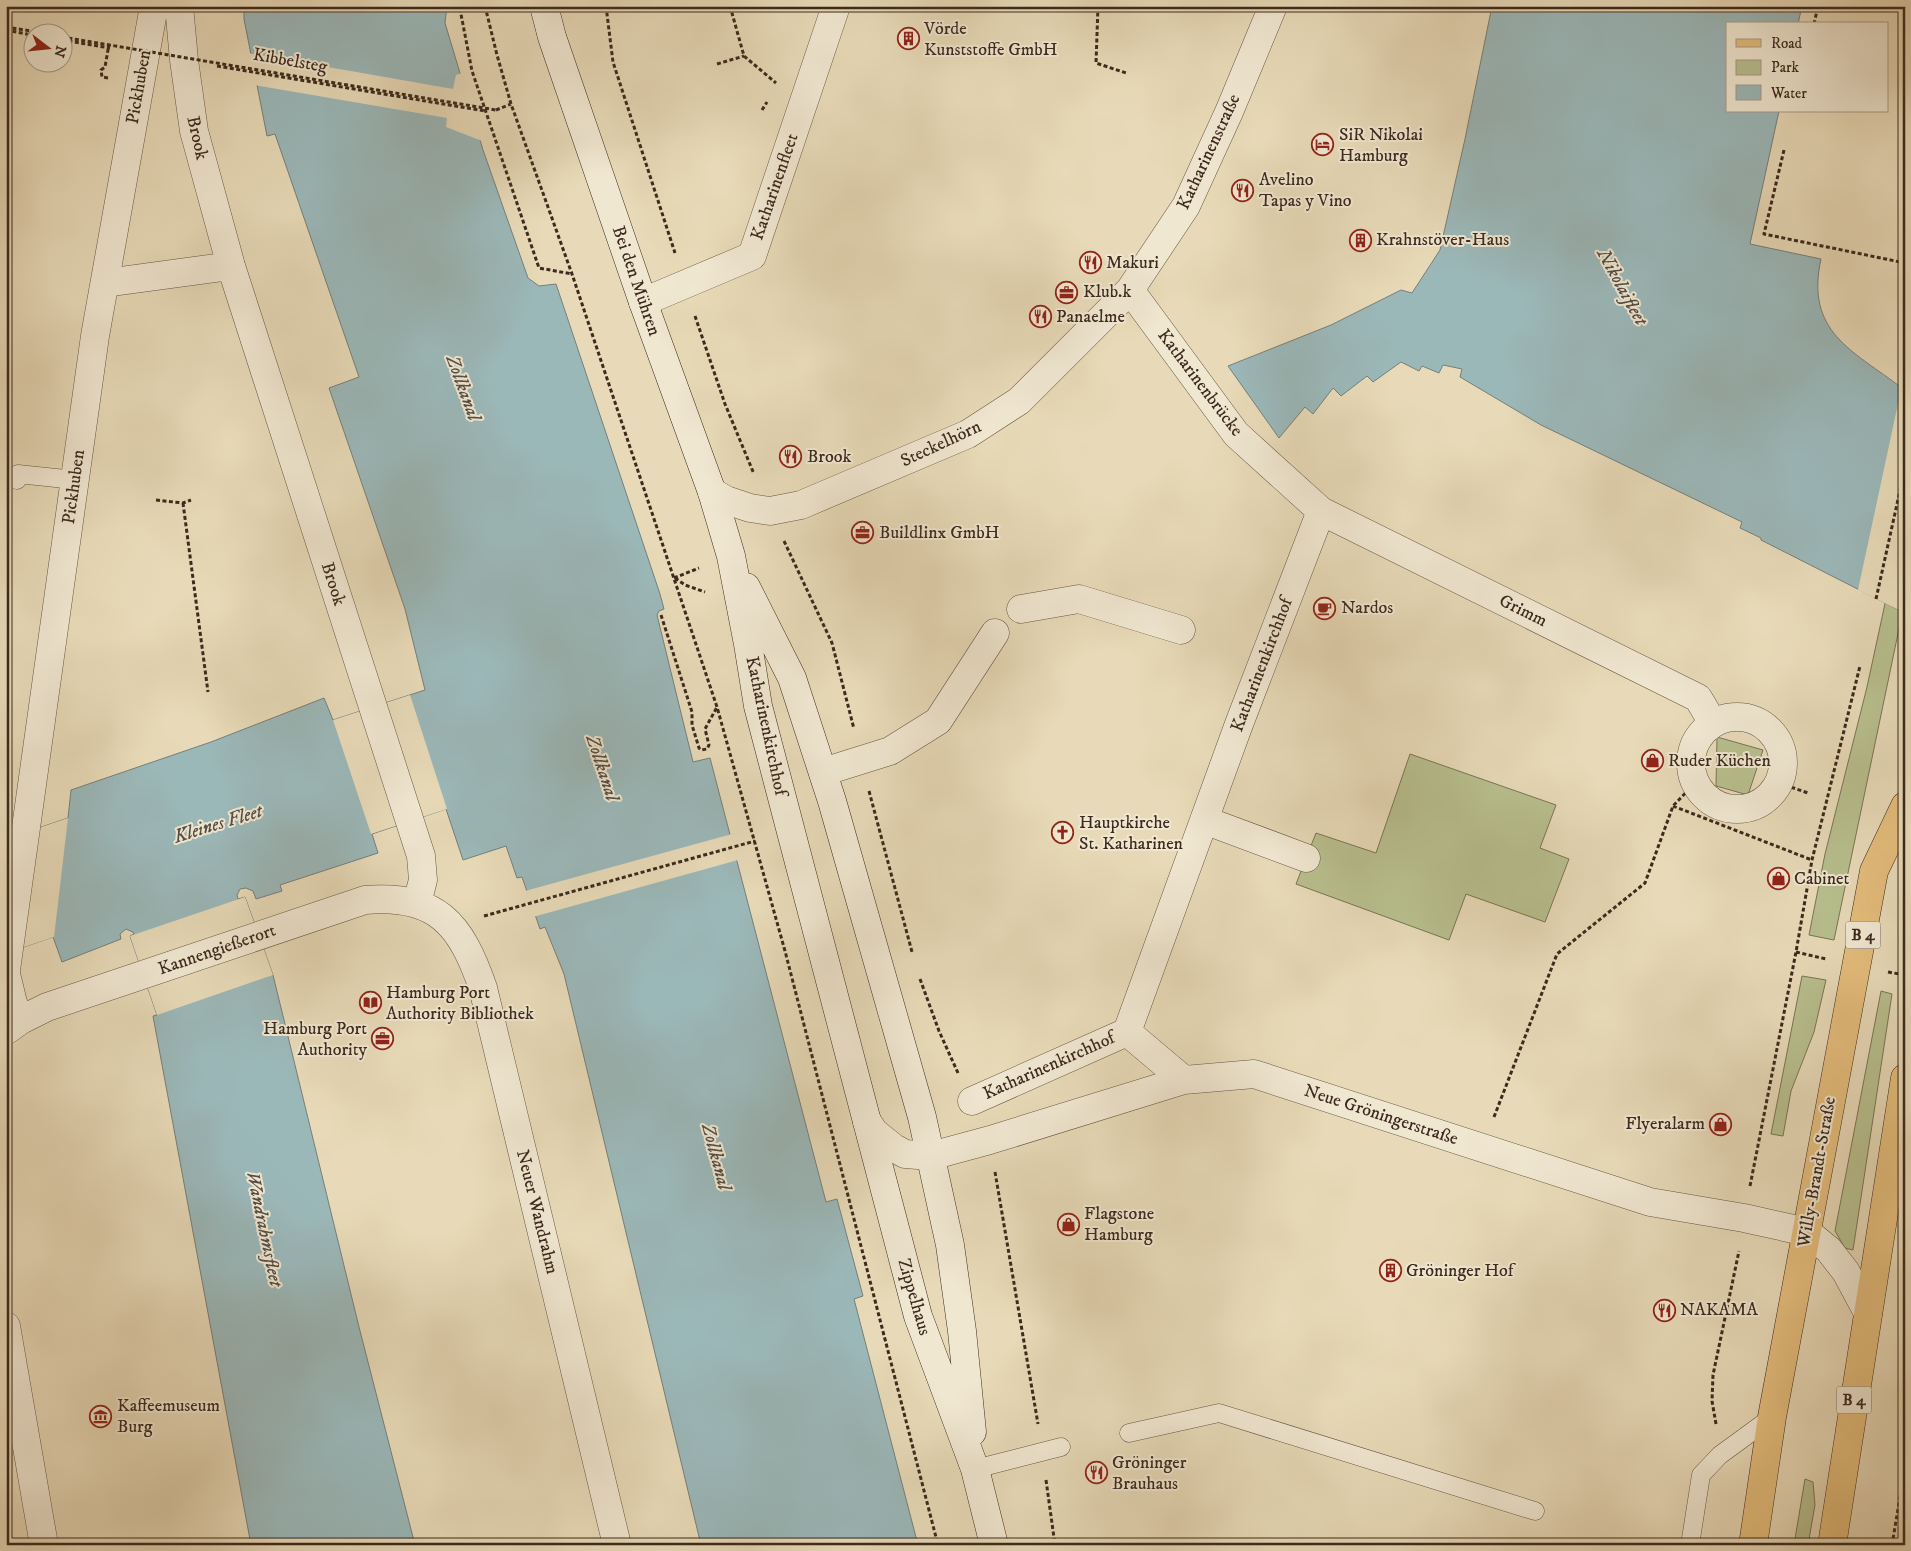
<svg xmlns="http://www.w3.org/2000/svg" width="1911" height="1551" viewBox="0 0 1911 1551" font-family="'IM FELL DW Pica',serif">
	<style>
		.green { fill: #b8bf8e; stroke: #7a7456 }
		.water { fill: #9bb8b9; stroke: #757f7b }
		.pier { fill: #e8dab8 }
		.lines { fill: none; stroke-linecap: round; stroke-linejoin: round }
		.lane-casing { stroke: #675644; stroke-width: 19 }
		.street-casing { stroke: #675644; stroke-width: 29 }
		.secondary-casing { stroke: #3c2a1e; stroke-width: 29 }
		.primary-casing { stroke: #3c2a1e; stroke-width: 29 }
		.path { stroke: #3c2a1e; stroke-width: 3; stroke-dasharray: 4 2.5; stroke-linecap: butt }
		.lane { stroke: #f0e7d1; stroke-width: 18 }
		.street { stroke: #f0e7d1; stroke-width: 28 }
		.secondary { stroke: #f0e7d1; stroke-width: 28 }
		.primary { stroke: #e4bd7c; stroke-width: 28 }
		.path-bridge { stroke: #3c2a1e; stroke-width: 3; stroke-dasharray: 4 2.5; stroke-linecap: butt }
		.labels { text-anchor: middle; dominant-baseline: central; stroke-width: 4; stroke-linejoin: round; paint-order: stroke }
		.shield { fill: #f0e7d1; stroke: #726354; stroke-width: 1 }
		.shield-label { font-size: 16px; font-weight: bold; fill: #3c2a1e }
		.poi-label { font-size: 18px; fill: #3c2a1e; stroke: #f0e7d1; text-anchor: start }
		.street-label { font-size: 18px; fill: #3c2a1e; stroke: #f0e7d1 }
		.water-label { font-size: 19px; font-style: italic; fill: #544e45; stroke: #f0e7d1 }
	</style>
	<rect width="100%" height="100%" fill="#e8dab8"/>
	<filter id="stains"><feTurbulence type="fractalNoise" baseFrequency=".004" numOctaves="4"/><feColorMatrix values="0 0 0 0 .2 0 0 0 0 .09 0 0 0 0 .02 0 0 0 .5 -.17"/></filter>
	<radialGradient id="worn" r=".72"><stop offset=".6" stop-color="#630" stop-opacity="0"/><stop offset="1" stop-color="#630" stop-opacity=".3"/></radialGradient>
	<path class="green" d="M1889,585L1905,600L1834,940L1809,935L1825,854L1867,687Z
		M1717,737L1763,750L1748,795L1716,786Z
		M1410,754L1556,805L1540,848L1569,859L1545,922L1466,894L1449,940L1296,884L1316,833L1376,853Z
		M1802,976L1826,980L1814,1032L1791,1091L1783,1136L1771,1134Z
		M1881,991L1892,994L1853,1250L1845,1248L1835,1231Z
		M1805,1479L1813,1482L1815,1505L1808,1545H1794Z"/>
	<path class="water" d="M244,6H447L445,23L483,150L528,278L539,286L556,284L660,594L664,609L659,611L657,615L693,762L710,758L826,1202L837,1199L863,1296L854,1299L918,1545H701L564,974L545,927L540,929L522,877L517,878L506,846L463,860L446,809L372,834L378,853L280,885L282,891L256,899L253,891L246,888L240,889L237,895L238,899L245,897L273,975L359,1327L415,1545H251L153,1016L157,1015L130,936L134,934L133,932L126,929L120,934L121,939L62,962L53,937L6,953V839L68,818L71,790L211,742L324,698L333,720L425,690L405,609L329,388L359,377L275,134L267,136L244,19Z
		M1492,6H1802L1798,24H1727V111H1779L1750,244L1821,259C1805,332 1852,350 1902,388L1905,613L1761,540V538L1740,528L1742,522L1541,425L1460,377L1462,369L1443,365L1439,373L1422,366L1419,371L1401,362L1373,382L1367,376L1341,396L1333,388L1313,414L1305,407L1279,438L1228,366L1331,325L1401,290L1412,293L1440,250L1465,139Z"/>
	<path class="pier" d="M248,53L453,89L456,75L462,73L482,141L446,127L447,118L254,85Z
		M1902,385L1905,386V613L1858,590Z
		M410,695L447,809L371,834L333,720Z
		M68,818L54,937L6,953V839Z
		M732,834L738,860L533,917L525,891Z
		M245,897L273,975L157,1015L130,936Z"/>
	<g class="lines">
		<defs>
			<path id="lane" d="M17,480L18,474L75,480
				M1129,1433L1219,1413L1535,1511
				M975,1469L1061,1447
				M1690,1545L1701,1475L1720,1455L1772,1417"/>
			<path id="street" d="M179,6L184,60L194,131L231,266L421,856L423,880L417,903
				M105,283L231,266
				M1130,290L1236,434L1321,511L1698,698L1713,723
				M643,302L752,256L836,6
				M712,492L726,500L750,508L770,511L801,505L968,434L1019,401L1130,290L1186,206L1229,112L1273,6
				M1021,609L1079,599L1181,630
				M1691 763a46 46 0 1 1 92 0a46 46 0 1 1-92 0Z
				M823,772L890,751L938,721L995,633
				M1204,820L1306,858
				M6,970L95,336L154,6
				M6,974L13,1003L21,1020L7,1030
				M21,1020L47,1007L365,900C437,894 461,924 483,988L617,1545
				M1127,1032L1184,1080
				M972,1101L1127,1032L1239,724L1321,511
				M867,1121L874,1132L894,1148L905,1154L931,1156L990,1140L1184,1080L1254,1074L1650,1202L1744,1218L1807,1232L1829,1250L1846,1272L1868,1313
				M6,1326L44,1545"/>
			<path id="secondary" d="M544,6L552,37L643,302L712,492L731,556L748,644L758,706L918,1316L975,1469L994,1545
				M746,587L792,678L832,801L922,1117L950,1245L962,1331L972,1432"/>
			<path id="primary" d="M1753,1545L1772,1417L1874,871L1905,806
				M1832,1545L1905,1078"/>
		</defs>
		<use href="#lane" class="lane-casing"/>
		<use href="#street" class="street-casing"/>
		<use href="#secondary" class="secondary-casing"/>
		<use href="#primary" class="primary-casing"/>
		<path class="path" d="M480,6L460,9L472,71L539,268L572,274
			M485,6L497,55L511,104L572,274L717,707L785,951L938,1545
			M606,6L613,62L675,253
			M730,6L744,56L776,83
			M1098,6L1096,63L1126,73
			M1814,24L1818,6
			M6,27L37,32
			M6,30L32,35
			M62,40L110,48
			M717,64L744,56
			M217,66L485,111
			M108,78L102,77L101,70L105,67L109,44
			M496,110L511,104
			M762,110L767,102
			M1784,150L1764,234L1905,263
			M695,316L725,404L754,474
			M156,500L183,503L191,500
			M183,503L208,692
			M784,541L832,643L854,729
			M674,578L699,568
			M675,578L685,585L705,592
			M1876,599L1905,468
			M661,615L692,712V725L699,748L701,750L707,749L709,745L705,729L717,707
			M1779,783L1808,793
			M869,791L912,952
			M1673,806L1812,860
			M484,916L755,841
			M1796,952L1826,959
			M1888,972L1905,975
			M920,979L939,1031L958,1073
			M1494,1117L1557,954L1645,883L1673,806L1695,783
			M995,1172L1038,1424
			M1750,1186L1796,952L1812,860L1860,666
			M1716,1424L1712,1401L1713,1375L1739,1251
			M1046,1480L1055,1545
			M1892,1545L1905,1467"/>
		<use href="#lane" class="lane"/>
		<use href="#street" class="street"/>
		<use href="#secondary" class="secondary"/>
		<use href="#primary" class="primary"/>
		<path class="path-bridge" d="M62,37L496,110"/>
	</g>
	<defs>
		<symbol id="building-ring" viewBox="-11 -11 22 22"><circle r="9.5" fill="#f0e7d1" stroke="#8f2418" stroke-width="1.5"/><path d="M-4-6H4V6H1V3H-1V6H-4ZM-2.5-4.3h1.7v1.8h-1.7ZM.8-4.3h1.7v1.8H.8ZM-2.5-1h1.7V.8h-1.7ZM.8-1h1.7V.8H.8Z" fill="#8f2418"/></symbol>
		<symbol id="hotel-ring" viewBox="-11 -11 22 22"><circle r="9.5" fill="#f0e7d1" stroke="#8f2418" stroke-width="1.5"/><path d="M-6-4.5h1.5V1H6V5H4.5V3h-9V5H-6ZM-4 0a1.8 1.8 0 1 1 3.6 0ZM.5 0V-2.5h3Q6-2.5 6 0Z" fill="#8f2418"/></symbol>
		<symbol id="restaurant-ring" viewBox="-11 -11 22 22"><circle r="9.5" fill="#f0e7d1" stroke="#8f2418" stroke-width="1.5"/><path d="M-5-6h1v4h1v-4h1v4h1v-4h1v5L-1.5 .5V6h-2V.5L-5-1ZM5-6V6H3V1.5H1.5Q1.5-4 5-6Z" fill="#8f2418"/></symbol>
		<symbol id="office-ring" viewBox="-11 -11 22 22"><circle r="9.5" fill="#f0e7d1" stroke="#8f2418" stroke-width="1.5"/><path d="M-6-3h4V-5.5h4V-3h4V5H-6ZM-1-4.5V-3h2v-1.5ZM-6 0V1H6V0Z" fill="#8f2418"/></symbol>
		<symbol id="cafe-ring" viewBox="-11 -11 22 22"><circle r="9.5" fill="#f0e7d1" stroke="#8f2418" stroke-width="1.5"/><path d="M-5.5-4.5H6V0H3Q3 3.5 0 3.5H-2.5Q-5.5 3.5-5.5 0ZM3-3.2v2h1.7v-2ZM-6 4.5H4V6H-6Z" fill="#8f2418"/></symbol>
		<symbol id="shop-ring" viewBox="-11 -11 22 22"><circle r="9.5" fill="#f0e7d1" stroke="#8f2418" stroke-width="1.5"/><path d="M-5-2.5h2.3a2.7 3.5 0 0 1 5.4 0H5L5.5 6h-11ZM-1.5-2.5h3a1.5 2.3 0 0 0-3 0Z" fill="#8f2418"/></symbol>
		<symbol id="church-ring" viewBox="-11 -11 22 22"><circle r="9.5" fill="#f0e7d1" stroke="#8f2418" stroke-width="1.5"/><path d="M-1.2-6h2.4v3.5h3.3v2.4h-3.3V6h-2.4V-.1h-3.3v-2.4h3.3Z" fill="#8f2418"/></symbol>
		<symbol id="library-ring" viewBox="-11 -11 22 22"><circle r="9.5" fill="#f0e7d1" stroke="#8f2418" stroke-width="1.5"/><path d="M-6-4Q-3-5.5-.7-3.5V5Q-3 3-6 4ZM6-4Q3-5.5 .7-3.5V5Q3 3 6 4Z" fill="#8f2418"/></symbol>
		<symbol id="museum-ring" viewBox="-11 -11 22 22"><circle r="9.5" fill="#f0e7d1" stroke="#8f2418" stroke-width="1.5"/><path d="M0-6L6-3V-2H-6V-3ZM-5-1h2V3h-2ZM-1-1h2V3h-2ZM3-1h2V3H3ZM-6 4H6V6H-6Z" fill="#8f2418"/></symbol>
	</defs>
	<g fill-rule="evenodd">
		<use href="#building-ring" x="896" y="26" width="25" height="25"/>
		<use href="#hotel-ring" x="1310" y="132" width="25" height="25"/>
		<use href="#restaurant-ring" x="1230" y="178" width="25" height="25"/>
		<use href="#building-ring" x="1348" y="228" width="25" height="25"/>
		<use href="#restaurant-ring" x="1078" y="250" width="25" height="25"/>
		<use href="#office-ring" x="1054" y="280" width="25" height="25"/>
		<use href="#restaurant-ring" x="1028" y="304" width="25" height="25"/>
		<use href="#restaurant-ring" x="778" y="444" width="25" height="25"/>
		<use href="#office-ring" x="850" y="520" width="25" height="25"/>
		<use href="#cafe-ring" x="1312" y="596" width="25" height="25"/>
		<use href="#shop-ring" x="1640" y="748" width="25" height="25"/>
		<use href="#church-ring" x="1050" y="820" width="25" height="25"/>
		<use href="#shop-ring" x="1766" y="866" width="25" height="25"/>
		<use href="#library-ring" x="358" y="990" width="25" height="25"/>
		<use href="#office-ring" x="370" y="1026" width="25" height="25"/>
		<use href="#shop-ring" x="1708" y="1112" width="25" height="25"/>
		<use href="#shop-ring" x="1056" y="1212" width="25" height="25"/>
		<use href="#building-ring" x="1378" y="1258" width="25" height="25"/>
		<use href="#restaurant-ring" x="1652" y="1298" width="25" height="25"/>
		<use href="#museum-ring" x="88" y="1404" width="25" height="25"/>
		<use href="#restaurant-ring" x="1084" y="1460" width="25" height="25"/>
	</g>
	<g class="labels">
		<g class="shield">
			<rect x="1845.5" y="921.5" width="35" height="27" rx="4"/>
			<rect x="1836.5" y="1386.5" width="35" height="27" rx="4"/>
		</g>
		<g class="shield-label">
			<text x="1863" y="935">B 4</text>
			<text x="1854" y="1400">B 4</text>
		</g>
		<g class="poi-label">
			<text x="924" y="29">Vörde<tspan x="924" dy="21">Kunststoffe GmbH</tspan></text>
			<text x="1339" y="135">SiR Nikolai<tspan x="1339" dy="21">Hamburg</tspan></text>
			<text x="1259" y="180">Avelino<tspan x="1259" dy="21">Tapas y Vino</tspan></text>
			<text x="1376" y="240">Krahnstöver-Haus</text>
			<text x="1106" y="263">Makuri</text>
			<text x="1083" y="292">Klub.k</text>
			<text x="1056" y="317">Panaelme</text>
			<text x="807" y="457">Brook</text>
			<text x="879" y="533">Buildlinx GmbH</text>
			<text x="1341" y="608">Nardos</text>
			<text x="1668" y="761">Ruder Küchen</text>
			<text x="1079" y="823">Hauptkirche<tspan x="1079" dy="21">St. Katharinen</tspan></text>
			<text x="1794" y="879">Cabinet</text>
			<text x="386" y="993">Hamburg Port<tspan x="386" dy="21">Authority Bibliothek</tspan></text>
			<text x="367" y="1029" text-anchor="end">Hamburg Port<tspan x="367" dy="21">Authority</tspan></text>
			<text x="1705" y="1124" text-anchor="end">Flyeralarm</text>
			<text x="1084" y="1214">Flagstone<tspan x="1084" dy="21">Hamburg</tspan></text>
			<text x="1406" y="1271">Gröninger Hof</text>
			<text x="1680" y="1310">NAKAMA</text>
			<text x="117" y="1406">Kaffeemuseum<tspan x="117" dy="21">Burg</tspan></text>
			<text x="1112" y="1463">Gröninger<tspan x="1112" dy="21">Brauhaus</tspan></text>
		</g>
		<g class="street-label">
			<text transform="translate(290 61) rotate(10)">Kibbelsteg</text>
			<text transform="translate(139 87) rotate(-80)">Pickhuben</text>
			<text transform="translate(197 138) rotate(77)">Brook</text>
			<text transform="translate(1209 152) rotate(-65)">Katharinenstraße</text>
			<text transform="translate(775 187) rotate(-71)">Katharinenfleet</text>
			<text transform="translate(636 281) rotate(71)">Bei den Mühren</text>
			<text transform="translate(1200 383) rotate(53)">Katharinenbrücke</text>
			<text transform="translate(941 444) rotate(-25)">Steckelhörn</text>
			<text transform="translate(74 487) rotate(-82)">Pickhuben</text>
			<text transform="translate(333 584) rotate(72)">Brook</text>
			<text transform="translate(1523 611) rotate(26)">Grimm</text>
			<text transform="translate(1262 665) rotate(-69)">Katharinenkirchhof</text>
			<text transform="translate(766 726) rotate(78)">Katharinenkirchhof</text>
			<text transform="translate(217 950) rotate(-19)">Kannengießerort</text>
			<text transform="translate(1049 1066) rotate(-24)">Katharinenkirchhof</text>
			<text transform="translate(1381 1115) rotate(18)">Neue Gröningerstraße</text>
			<text transform="translate(1817 1172) rotate(-80)">Willy-Brandt-Straße</text>
			<text transform="translate(537 1212) rotate(76)">Neuer Wandrahm</text>
			<text transform="translate(914 1297) rotate(74)">Zippelhaus</text>
		</g>
		<g class="water-label">
			<text transform="translate(1622 287) rotate(61)">Nikolaifleet</text>
			<text transform="translate(463 388) rotate(70)">Zollkanal</text>
			<text transform="translate(602 768) rotate(72)">Zollkanal</text>
			<text transform="translate(218 824) rotate(-17)">Kleines Fleet</text>
			<text transform="translate(716 1157) rotate(75)">Zollkanal</text>
			<text transform="translate(264 1229) rotate(78)">Wandrahmsfleet</text>
		</g>
	</g>
	<rect width="1911" height="1551" fill="none" stroke="#e8dab8" stroke-width="25"/>
	<rect x="8" y="8" width="1896" height="1536" fill="none" stroke="#3c2a1e" stroke-width="2.5"/>
	<rect x="12" y="12" width="1886" height="1526" fill="none" stroke="#3c2a1e"/>
	<rect x="1726" y="22" width="162" height="90" fill="#f0e7d1" stroke="#a89b89"/>
	<rect x="1736" y="39" width="25" height="8" fill="#e4bd7c" stroke="#a89b89"/>
	<text x="1771" y="48" font-size="15" fill="#3c2a1e">Road</text>
	<rect x="1736" y="60" width="25" height="15" fill="#b8bf8e" stroke="#a89b89"/>
	<text x="1771" y="72" font-size="15" fill="#3c2a1e">Park</text>
	<rect x="1736" y="85" width="25" height="15" fill="#9bb8b9" stroke="#a89b89"/>
	<text x="1771" y="98" font-size="15" fill="#3c2a1e">Water</text>
	<g transform="translate(48 48) rotate(106)"><circle r="24" fill="#f0e7d1" stroke="#a89b89"/>
	<path d="M0-4L9 19L0 12L-9 19Z" fill="#8f2418"/>
	<text y="-8" font-size="14" font-weight="bold" text-anchor="middle" fill="#3c2a1e">N</text>
	</g>
	<rect width="100%" height="100%" filter="url(#stains)"/>
	<rect width="100%" height="100%" fill="url(#worn)"/>
</svg>
